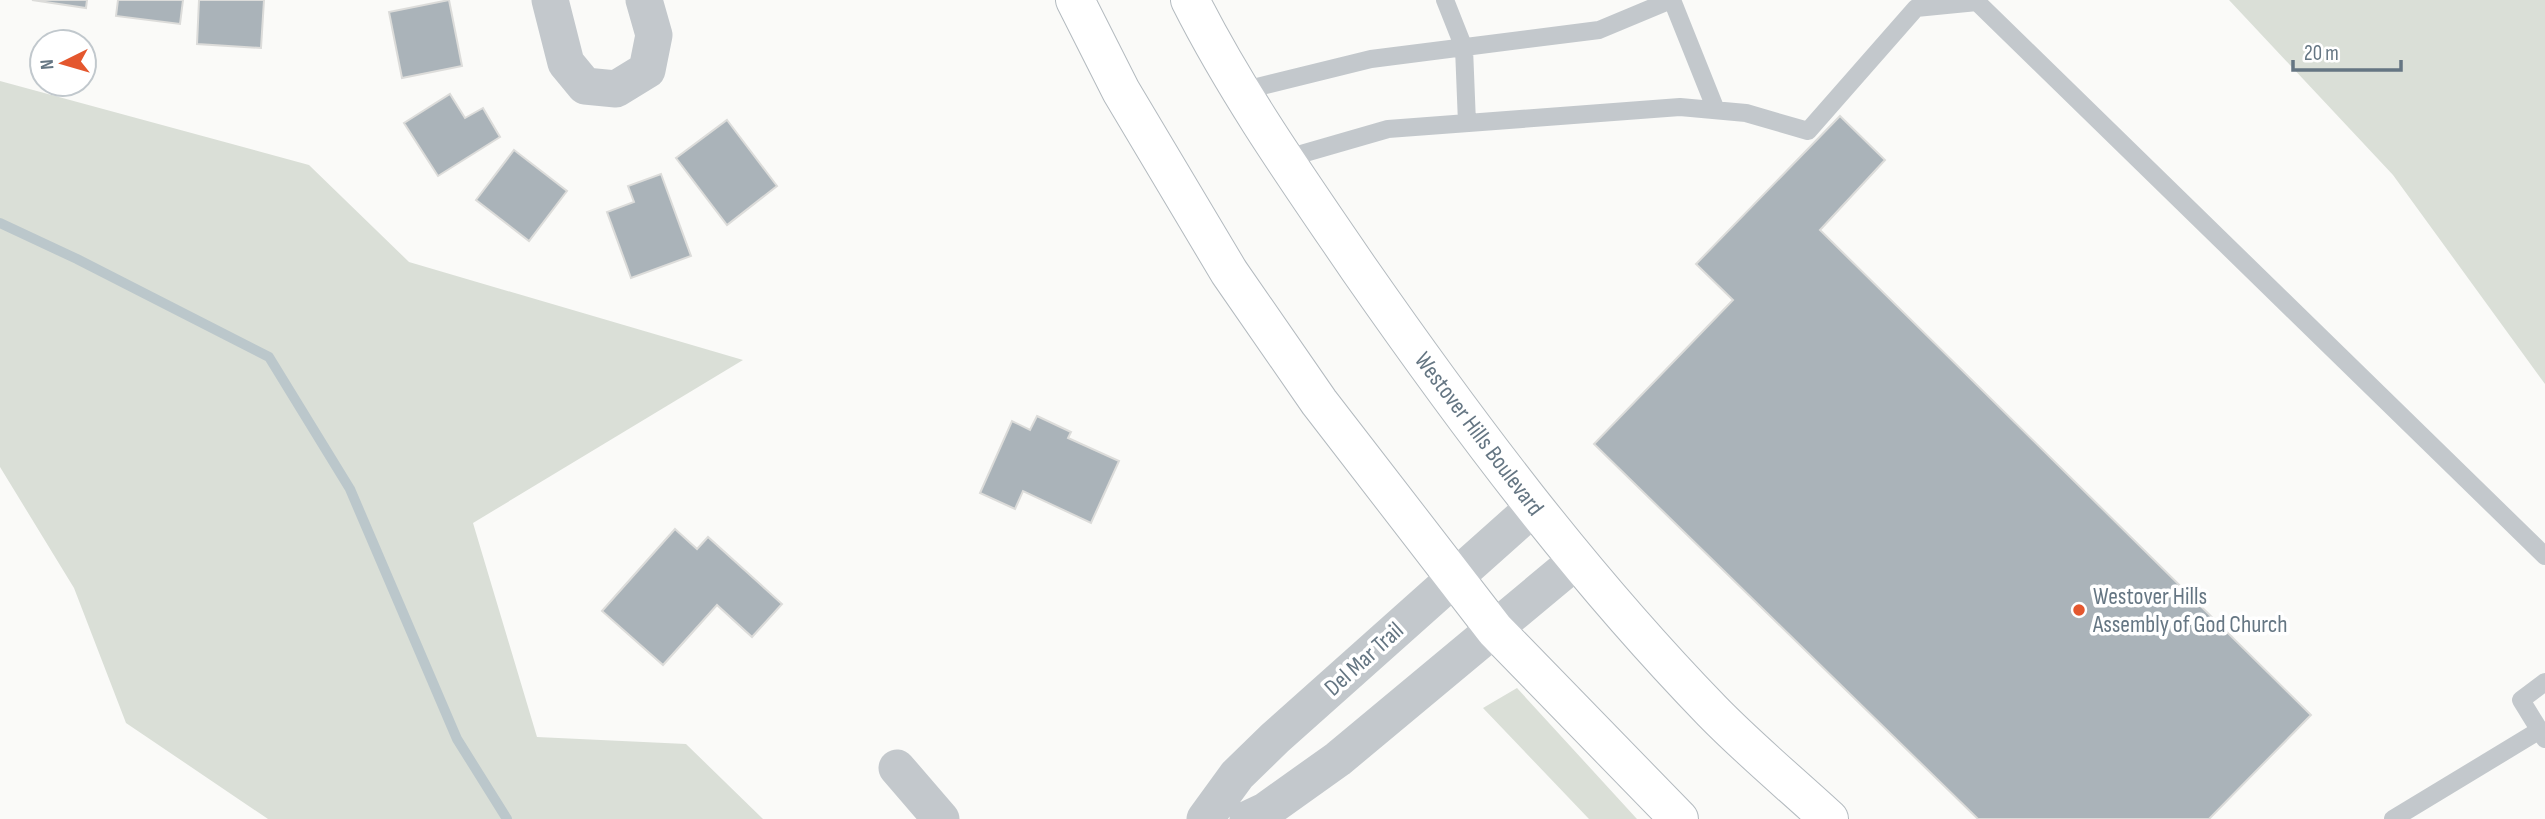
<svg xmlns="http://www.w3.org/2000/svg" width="2545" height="819" viewBox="0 0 2545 819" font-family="'Sofia Sans Condensed',sans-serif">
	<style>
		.green { fill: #dadfd7 }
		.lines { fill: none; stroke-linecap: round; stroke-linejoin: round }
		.stream { stroke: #bbc7cb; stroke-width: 10 }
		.building { fill: #aab3b9; stroke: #dcdcda; stroke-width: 2 }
		.secondary-casing { stroke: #b3babf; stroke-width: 40 }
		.lane { stroke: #c3c8cc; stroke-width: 18 }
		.street { stroke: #c3c8cc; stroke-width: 37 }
		.secondary { stroke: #fff; stroke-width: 38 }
		.poi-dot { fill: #e4572e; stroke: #fff; stroke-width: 2.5 }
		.labels { text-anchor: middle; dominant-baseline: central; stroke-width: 7; stroke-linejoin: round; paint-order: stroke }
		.street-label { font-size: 24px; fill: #657683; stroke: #fff }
		.poi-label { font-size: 24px; fill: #657683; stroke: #fff; text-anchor: start }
	</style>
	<rect width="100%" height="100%" fill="#fafaf8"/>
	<path class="green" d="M2229,0H2545V384L2393,175Z
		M0,81L309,165L409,262L743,360L473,523L537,737L686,744L763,819H268L126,723L74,588L0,467Z
		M1517,688L1637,819H1589L1483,708Z"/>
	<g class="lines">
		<path class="stream" d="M0,223L77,259L269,357L350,489L457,739L507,819"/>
	</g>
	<path class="building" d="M32,0H87L86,8Z
		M118,0H183L180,24L116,16Z
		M199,0H264L261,48L197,44Z
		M449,0L462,66L402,78L389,12Z
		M450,94L465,118L483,108L500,137L438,176L404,123Z
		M1840,116L1885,160L1820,230L2311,715L2209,819H1978L1594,444L1733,300L1696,264Z
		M727,120L777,186L727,225L676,158Z
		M514,150L567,191L529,241L476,200Z
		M661,174L691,256L631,278L607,212L634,202L628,186Z
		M1037,416L1071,432L1068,438L1119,461L1091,523L1023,491L1015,509L980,493L1012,421L1030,430Z
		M675,529L697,549L708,537L782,604L752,637L717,605L663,665L602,611Z"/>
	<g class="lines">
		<defs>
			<path id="secondary" d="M1075,0L1121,91L1229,272L1319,402L1495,630L1679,819
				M1190,0C1238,95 1299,181 1359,269C1467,424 1580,575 1712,711C1749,749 1790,783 1829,819"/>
		</defs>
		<use href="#secondary" class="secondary-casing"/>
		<path class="lane" d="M1445,0L1464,48L1467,123
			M1672,0L1716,110
			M1241,91L1371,59L1599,30L1671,0
			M1284,159L1388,129L1680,107L1746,113L1808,131L1916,8L1977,2L2545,556
			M2545,682L2521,700L2545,739
			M2393,819L2540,730"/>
		<path class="street" d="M550,0L566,63L585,86L616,89L647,70L654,35L644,0
			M897,768L941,819
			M1205,819L1237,775L1275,738L1533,508
			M1248,819L1265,811L1338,759L1577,560"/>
		<use href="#secondary" class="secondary"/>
	</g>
	<circle class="poi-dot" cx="2079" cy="610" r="7"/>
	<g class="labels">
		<g class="street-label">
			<text transform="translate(1479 434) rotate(53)">Westover Hills Boulevard</text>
			<text transform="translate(1364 659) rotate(-42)">Del Mar Trail</text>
		</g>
		<g class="poi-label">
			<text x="2093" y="596">Westover Hills<tspan x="2093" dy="28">Assembly of God Church</tspan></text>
		</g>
	</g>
	<g transform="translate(63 63) rotate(265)"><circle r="33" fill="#ffffff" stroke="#c1c8cd" stroke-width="2"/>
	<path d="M0-5L12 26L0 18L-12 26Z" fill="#e4572e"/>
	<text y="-10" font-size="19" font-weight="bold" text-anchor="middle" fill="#657683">N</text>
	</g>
	<path d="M2293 60v10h108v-10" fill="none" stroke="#657683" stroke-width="3.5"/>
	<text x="2304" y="60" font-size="21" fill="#657683" stroke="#ffffff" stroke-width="5" paint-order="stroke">20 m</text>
</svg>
